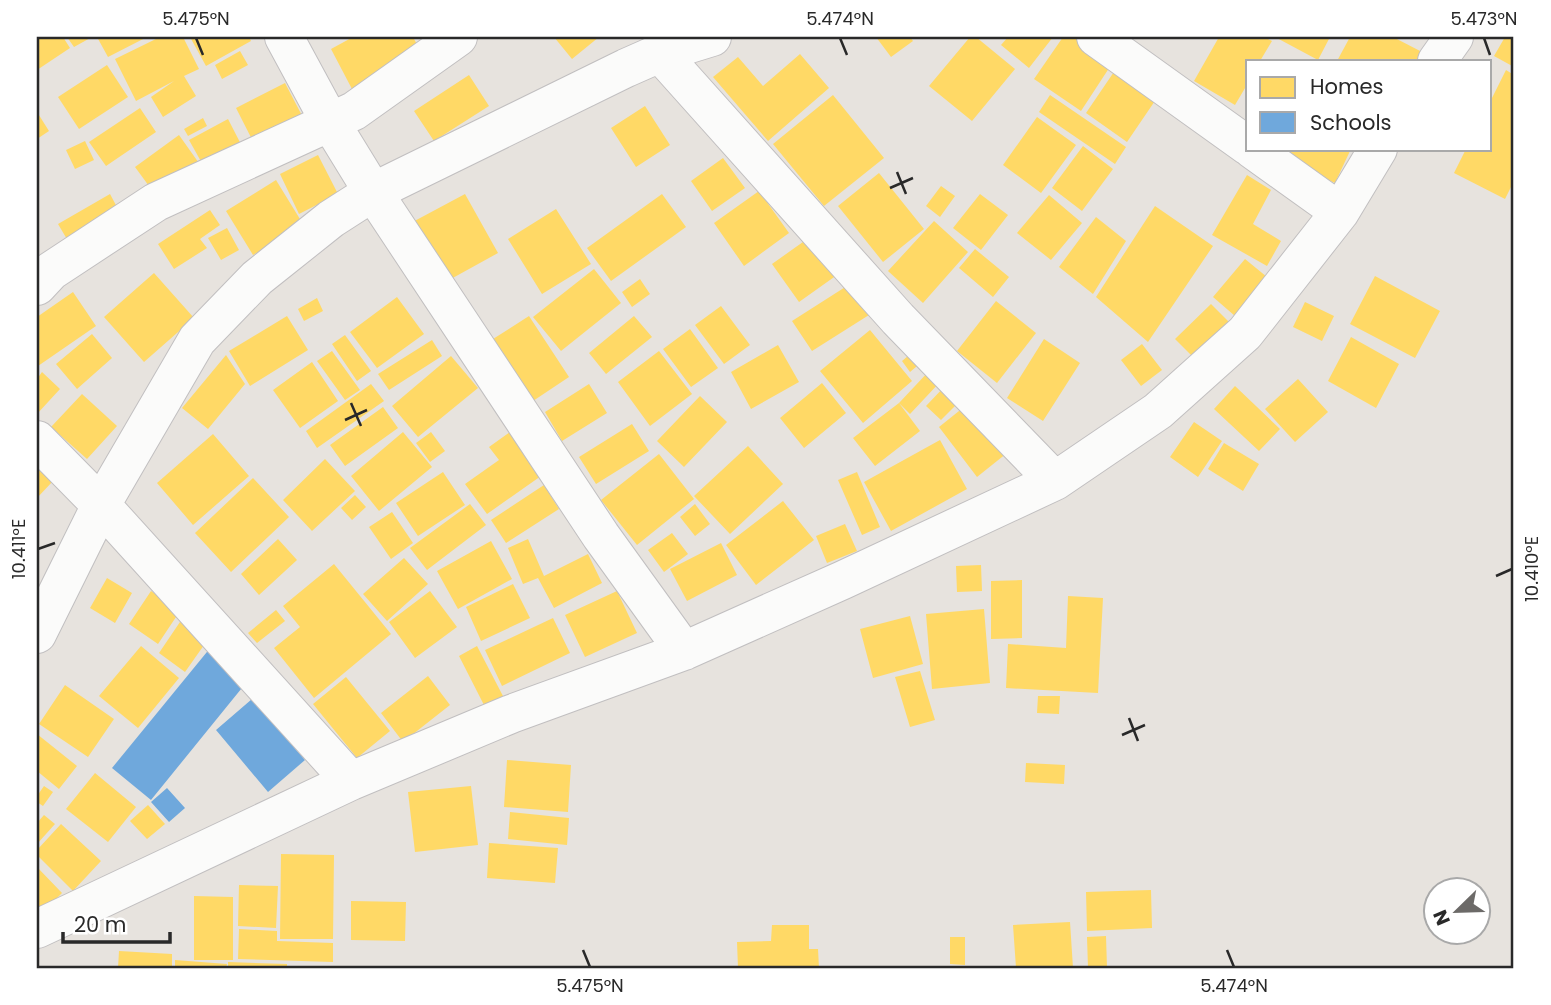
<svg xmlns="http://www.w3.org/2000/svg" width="1551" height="1005" viewBox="0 0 1551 1005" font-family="Poppins,sans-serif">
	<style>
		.homes { fill: #ffd966 }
		.schools { fill: #6fa8dc }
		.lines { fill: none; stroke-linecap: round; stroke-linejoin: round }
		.minor-casing { stroke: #c1bfc0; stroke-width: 40 }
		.minor { stroke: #fbfbfa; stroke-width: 38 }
		.ticks { fill: none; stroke: #292929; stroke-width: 2.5 }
		.neatline { fill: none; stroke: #292929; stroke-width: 2.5 }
		.ticks-label { font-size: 18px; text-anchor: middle; fill: #292929 }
	</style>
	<rect width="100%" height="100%" fill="#e7e3de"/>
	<path class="homes" d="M37,37H63L70,48L37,70Z
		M67,37H92L74,47Z
		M97,37H147L108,57Z
		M160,37H183L199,69L184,76L196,96L163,117L151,97L174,81L136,101L115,59Z
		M190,37H249L251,41L206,66Z
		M353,37H413L421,52L352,89L331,49Z
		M554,37H599L572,59Z
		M876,37H910L913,41L891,57Z
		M970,37H976L1015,69L972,121L929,86Z
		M1008,37H1053L1029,68L1001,45Z
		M1063,37H1083L1115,59L1081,111L1034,79Z
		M1219,37H1264L1272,41L1260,61H1248V83L1235,105L1194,81Z
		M1275,37H1330L1318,60Z
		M1350,37H1393L1424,53L1419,61H1337Z
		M1505,37H1514V67L1494,56Z
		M240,51L248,65L222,79L215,65Z
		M800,54L829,88L768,141L713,77L738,57L763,86Z
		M1120,63L1161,92L1127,142L1086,113Z
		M107,65L128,97L79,129L58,97Z
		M1506,70L1514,75V181L1505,199L1454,173L1466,149H1490V102Z
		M469,75L489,106L434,141L414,111Z
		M285,83L308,127L259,153L236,108Z
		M833,95L884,158L824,206L773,144Z
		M1050,95L1126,147L1115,164L1039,112Z
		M645,106L670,145L636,167L611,128Z
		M140,108L156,132L106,166L89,142Z
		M37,112L49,131L37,139Z
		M1037,117L1076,145L1041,193L1003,165Z
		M203,118L207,126L188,136L184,129Z
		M228,119L246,154L208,174L189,140Z
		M179,135L201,166L157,197L135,167Z
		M85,141L94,160L75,169L66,150Z
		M1083,146L1113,169L1082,211L1052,188Z
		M1285,149H1345L1350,151L1335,183L1280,158Z
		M318,155L338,194L299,214L280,174Z
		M723,158L745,188L712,211L691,181Z
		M879,173L924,229L883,262L838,206Z
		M1247,175L1271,190L1253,224L1281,241L1267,266L1212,235Z
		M276,180L303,224L253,255L226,211Z
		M941,186L955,196L940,217L926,206Z
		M759,191L789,233L744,266L714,223Z
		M110,194L125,222L74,251L58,224Z
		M465,194L498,253L440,285L407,225Z
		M662,194L686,227L611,281L587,248Z
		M980,194L1008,215L981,250L953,228Z
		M1049,195L1082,223L1051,260L1017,233Z
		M1155,206L1213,246L1148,342L1096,297Z
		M556,209L591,264L542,294L508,239Z
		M210,210L220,225L200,239L207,248L174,269L158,244Z
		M1096,217L1126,241L1093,294L1059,267Z
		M934,221L968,252L923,303L888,271Z
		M227,228L239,250L221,260L208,238Z
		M810,237L837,275L799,302L772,264Z
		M975,249L1009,277L993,297L959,268Z
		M1245,259L1267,277L1235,316L1213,297Z
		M594,269L621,303L561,351L533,317Z
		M154,273L194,318L144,362L104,317Z
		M1375,276L1440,311L1415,358L1350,324Z
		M640,279L650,294L632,307L622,292Z
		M850,284L869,315L812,351L792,321Z
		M73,292L96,326L38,366L37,317Z
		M397,297L424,334L377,368L350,332Z
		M317,298L323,311L304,321L298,309Z
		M996,301L1036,333L997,383L957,351Z
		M1305,302L1334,316L1322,341L1293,327Z
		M1211,304L1231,324L1195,359L1175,339Z
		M721,306L750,345L724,364L695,325Z
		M287,316L308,350L250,386L229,351Z
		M529,316L569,377L533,401L493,339Z
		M634,316L652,337L606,374L589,353Z
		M690,329L718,368L691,387L663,349Z
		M870,330L912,381L863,423L820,371Z
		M92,334L112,358L77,389L56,364Z
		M345,335L371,371L357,381L332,344Z
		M1351,337L1399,364L1376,408L1328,381Z
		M1044,339L1080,363L1043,421L1007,398Z
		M432,340L442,356L389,390L378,374Z
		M1142,344L1162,370L1141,386L1121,360Z
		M778,345L799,382L751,409L731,372Z
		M332,351L360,390L345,400L317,361Z
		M659,351L692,394L650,426L618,382Z
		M914,351L923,361L910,372L902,361Z
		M226,355L245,384L208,429L182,408Z
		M451,356L478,388L418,437L392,406Z
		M312,362L338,401L300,428L273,390Z
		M930,370L941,381L910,414L899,403L920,431L875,466L853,438L899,403Z
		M42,372L60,389L37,414V379Z
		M1298,379L1328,412L1295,442L1265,409Z
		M822,383L846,413L804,448L780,418Z
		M371,384L384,401L317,448L306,431Z
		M589,384L607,413L562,441L545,412Z
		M945,386L960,401L941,420L926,406Z
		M1235,386L1280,429L1259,451L1214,409Z
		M82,394L117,426L87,459L51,427Z
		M700,396L727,422L684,467L657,441Z
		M969,403L1007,453L977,477L939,427Z
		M383,407L398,428L345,466L330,445Z
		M1194,422L1222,441L1198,477L1170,457Z
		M632,424L649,451L596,484L579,457Z
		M403,432L432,467L379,511L351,476Z
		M431,432L445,451L430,462L416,443Z
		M510,432L541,476L487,514L465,484L499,460L489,447Z
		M213,434L249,476L193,525L157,483Z
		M940,440L967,489L891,531L864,482Z
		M1224,443L1259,464L1243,491L1208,469Z
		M748,446L783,484L730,534L694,496Z
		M659,454L694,499L637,545L601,500Z
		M325,459L355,491L312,531L283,500Z
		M37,467L53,481L37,498Z
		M443,472L465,505L418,536L396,503Z
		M857,472L880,527L862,535L838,480Z
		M253,478L289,517L231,572L195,533Z
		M544,485L559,509L506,543L491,520Z
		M355,495L366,507L352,520L341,508Z
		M783,501L814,540L756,585L726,545Z
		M470,504L486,525L427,570L410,548Z
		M695,504L710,524L695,536L680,517Z
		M392,512L413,543L391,559L369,527Z
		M845,524L857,551L827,563L816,536Z
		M672,533L688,554L664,572L648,550Z
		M278,539L297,560L259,595L241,574Z
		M528,539L544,576L588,554L602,583L554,608L538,578L523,584L508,548Z
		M491,541L512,579L458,609L437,571Z
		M721,543L737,575L687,601L670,569Z
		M404,558L428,584L387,621L363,594Z
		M334,564L391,634L314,698L274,648L300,627L283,606Z
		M981,565L982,591L957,592L956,566Z
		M107,578L132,593L115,623L90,608Z
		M1022,580V638L991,639V581Z
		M513,584L530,618L481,641L466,607Z
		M151,591L180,611L158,644L129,624Z
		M430,591L457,627L415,658L389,622Z
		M617,591L637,633L585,657L565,615Z
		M1068,596L1103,598L1098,693L1006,688L1008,644L1066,648Z
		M984,609L990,683L932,689L926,614Z
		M276,610L285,621L257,643L248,633Z
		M910,616L923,664L873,678L860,629Z
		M553,618L570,653L502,686L485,650Z
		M182,619L209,638L185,672L159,653Z
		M141,646L179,678L138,728L99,696Z
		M477,646L504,698L485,707L459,656Z
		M920,671L935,720L910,727L895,677Z
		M428,676L450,705L403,742L381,713Z
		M346,677L390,731L357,758L313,704Z
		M65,685L114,719L88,757L39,724Z
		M1038,696H1060L1059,714L1037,713Z
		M37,734L77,766L59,789L37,771Z
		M507,760L571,765L568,812L504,807Z
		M1026,763L1065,765L1064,784L1025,782Z
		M95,773L136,807L108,842L66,809Z
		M44,786L53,792L43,806L37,802V796Z
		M471,786L478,845L415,852L408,792Z
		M148,805L165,824L147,839L130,821Z
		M510,812L569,818L567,845L508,839Z
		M44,815L55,824L37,844V823Z
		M61,824L101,861L73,891L37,855V850Z
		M489,843L558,848L555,883L487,878Z
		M281,854L334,855L333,939H280Z
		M37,867L62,893L37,918Z
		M239,885L278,886L276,928L238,926Z
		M1151,890L1152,928L1087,931L1086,892Z
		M194,896L233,897V960H194Z
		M351,901L406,902L405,941L351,940Z
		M1070,922L1073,968H1016L1013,925Z
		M772,925H809V949H818L819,968H738L737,942L771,941Z
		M239,929L277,931V941L333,943V962L238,959Z
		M1106,936L1107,968H1088L1087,937Z
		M950,937H965V965L950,964Z
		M119,951L172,954V968H118Z
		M175,960L227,964L226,968H175Z
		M228,962L287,964V968H228Z"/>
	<path class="schools" d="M211,647L250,678L151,800L112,768Z
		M252,699L305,760L268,792L216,730Z
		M167,788L185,808L169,822L151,802Z"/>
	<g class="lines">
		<defs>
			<path id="minor" d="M284,37L330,122L373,192L601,536L684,651
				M1096,37L1248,146
				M660,53L898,319L1055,481
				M1437,61L1454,37
				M1252,149L1340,212
				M37,286L51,271L156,202L354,111L458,37
				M37,440L101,505L351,781
				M37,634L101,505L197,340L257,278L331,219L373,192L626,68L660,53L712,37
				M37,929L351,781L511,714L684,651L843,580L1055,481L1158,411L1245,333L1340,212L1378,149"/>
		</defs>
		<use href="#minor" class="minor-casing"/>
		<use href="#minor" class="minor"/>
	</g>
	<path class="ticks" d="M196,38L203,55M840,38L847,55M1484,38L1490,55M897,172L906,194M890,188L913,178M351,403L361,426M345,420L367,410M38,549L55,543M1496,576L1512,569M1129,718L1138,741M1122,735L1145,725M583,950L590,967M1227,950L1234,967"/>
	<rect width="1551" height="1005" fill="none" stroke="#ffffff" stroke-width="77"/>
	<rect x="1246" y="60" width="245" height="91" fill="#ffffff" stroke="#a9a9a9" stroke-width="2"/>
	<rect x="1260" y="77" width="35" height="21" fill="#ffd966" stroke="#a9a9a9" stroke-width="2"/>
	<text x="1310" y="94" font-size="21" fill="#292929">Homes</text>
	<rect x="1260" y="112" width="35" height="21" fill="#6fa8dc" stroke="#a9a9a9" stroke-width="2"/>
	<text x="1310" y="130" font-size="21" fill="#292929">Schools</text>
	<g transform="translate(1457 911) rotate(247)"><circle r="33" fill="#ffffff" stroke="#a9a9a9" stroke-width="2"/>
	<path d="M0-5L12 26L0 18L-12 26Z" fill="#6c6a68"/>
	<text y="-10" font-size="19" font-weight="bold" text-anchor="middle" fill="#292929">N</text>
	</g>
	<path d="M63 932v10h107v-10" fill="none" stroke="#292929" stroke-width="3.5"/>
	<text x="74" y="932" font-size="21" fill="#292929" stroke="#ffffff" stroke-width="5" paint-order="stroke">20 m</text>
	<rect x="38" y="38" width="1474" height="929" class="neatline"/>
	<g class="ticks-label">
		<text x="196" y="25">5.475°N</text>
		<text x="840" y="25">5.474°N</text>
		<text x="1484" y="25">5.473°N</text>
		<text transform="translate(19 549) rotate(-90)" y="6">10.411°E</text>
		<text transform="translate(1532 569) rotate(-90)" y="6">10.410°E</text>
		<text x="590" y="992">5.475°N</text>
		<text x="1234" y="992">5.474°N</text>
	</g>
</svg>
